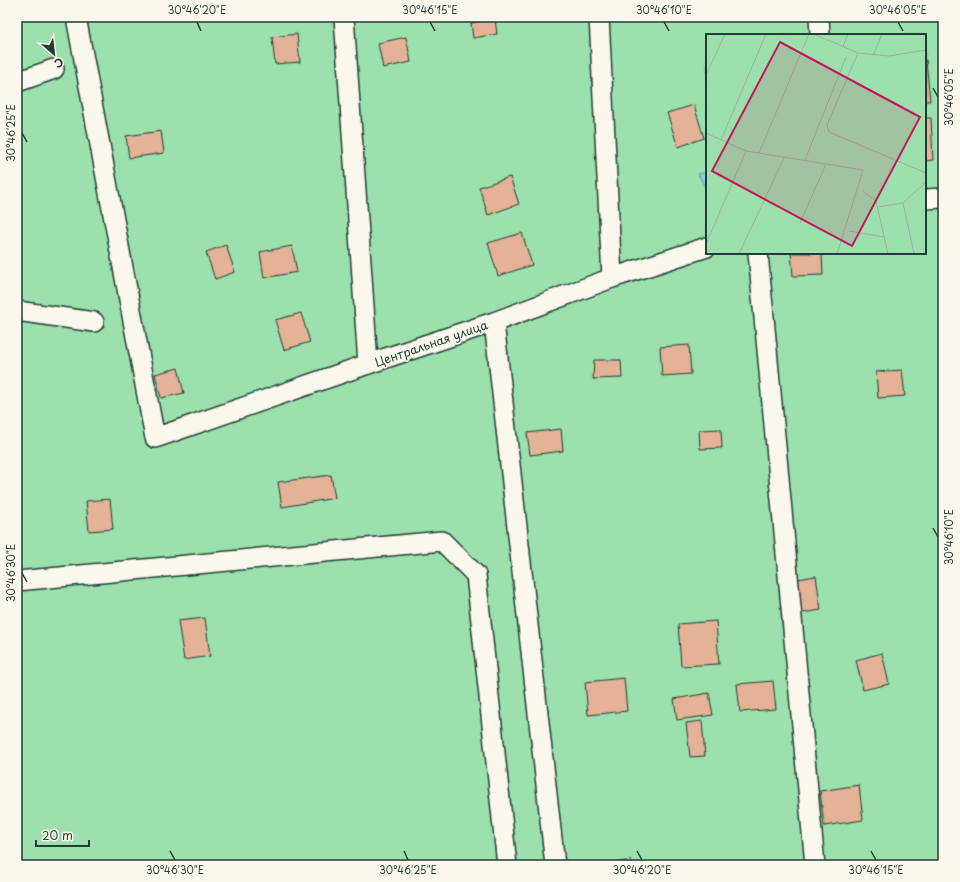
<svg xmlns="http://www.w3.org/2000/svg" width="960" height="882" viewBox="0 0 960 882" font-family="'Playpen Sans',sans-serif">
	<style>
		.green { fill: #9ce1ad; stroke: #5e8f70; fill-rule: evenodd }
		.water { fill: #82d2df; stroke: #5a969b }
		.building { fill: #e4b297; stroke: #1f3d34 }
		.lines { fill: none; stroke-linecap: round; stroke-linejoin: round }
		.minor-casing { stroke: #1f3d34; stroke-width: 22 }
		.minor { stroke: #fbf7ec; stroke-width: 19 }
		.ticks { fill: none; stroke: #1f3d34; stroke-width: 1.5 }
		.labels { text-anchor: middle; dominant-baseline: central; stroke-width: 3; stroke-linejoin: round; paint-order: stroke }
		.street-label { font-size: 12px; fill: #1f3d34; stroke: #fbf7ec }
		.inset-road { fill: none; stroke: #a3ada2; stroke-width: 1 }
		.view { fill: #c2185b; fill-opacity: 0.15; stroke: #c2185b; stroke-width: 2 }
		.inset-edge { fill: none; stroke: #1f3d34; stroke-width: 2 }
		.neatline { fill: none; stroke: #1f3d34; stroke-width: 1.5 }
		.ticks-label { font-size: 10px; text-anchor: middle; fill: #1f3d34 }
	</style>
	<rect width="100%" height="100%" fill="#fbf7ec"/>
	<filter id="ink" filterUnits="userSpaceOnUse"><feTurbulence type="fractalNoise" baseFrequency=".025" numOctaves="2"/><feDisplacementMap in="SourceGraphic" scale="8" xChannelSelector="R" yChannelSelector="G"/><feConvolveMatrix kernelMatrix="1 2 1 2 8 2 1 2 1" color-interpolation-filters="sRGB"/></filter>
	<g filter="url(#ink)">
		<path class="green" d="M17,17H943V865H17ZM707,35H925V253H707Z"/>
		<path class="water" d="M707,172V191L698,174Z"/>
		<path class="building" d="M495,19L497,34L473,38L471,23Z
			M297,34L300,62L275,64L272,37Z
			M406,37L411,62L383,68L378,43Z
			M925,60H926L930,101H925Z
			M694,105L704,138L678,147L667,113Z
			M925,118H931L933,160L925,161Z
			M161,131L164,153L129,158L126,136Z
			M510,177L519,204L488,215L479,187Z
			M522,233L532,265L498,276L488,243Z
			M226,245L235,272L215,279L206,252Z
			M292,246L297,272L264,278L260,252Z
			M791,253H822L823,275L793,276Z
			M301,313L310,342L284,350L275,320Z
			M689,345L691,374L662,376L660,347Z
			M594,360H621L622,378L593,379Z
			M178,368L184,393L161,398L155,374Z
			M902,370L905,396L878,398L876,372Z
			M561,429L563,451L530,455L527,433Z
			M721,429L722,448L700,449L699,430Z
			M331,475L335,498L282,507L278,482Z
			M110,499L113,529L89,531L86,501Z
			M816,576L821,610L797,614L792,580Z
			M205,618L210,656L184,660L178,621Z
			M716,621L719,664L681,666L678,624Z
			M882,653L889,684L863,690L856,660Z
			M624,678L627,711L588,715L585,682Z
			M773,681L776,709L740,712L737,684Z
			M709,693L713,715L677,720L674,699Z
			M702,721L705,756L690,757L686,723Z
			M859,785L863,820L824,826L820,791Z
			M631,860V865H601Z"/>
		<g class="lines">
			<defs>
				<path id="minor" d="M76,17L155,438L368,364L494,322L612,278L707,247
					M344,17L368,364
					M599,17L612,278
					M819,17L820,35
					M17,82L54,69
					M925,199L943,198
					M758,253L815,865
					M17,311L94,322
					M494,322L555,865
					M17,581L442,541L476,575L507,865"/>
			</defs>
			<use href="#minor" class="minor-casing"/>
			<use href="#minor" class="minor"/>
		</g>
	</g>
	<path class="ticks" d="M197,22L201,31M430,22L435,31M664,22L669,31M898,22L903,31M933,88L938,97M22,133L27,142M933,528L938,537M22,573L27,582M170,851L175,860M404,851L408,860M637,851L642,860M871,851L876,860"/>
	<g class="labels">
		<g class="street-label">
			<text transform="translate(431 343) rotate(-19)">Центральная улица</text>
		</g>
	</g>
	<g transform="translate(706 34)">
		<rect width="220" height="220" fill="#fbf7ec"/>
		<path d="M0,0H220V220H0Z" fill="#9ce1ad"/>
		<path class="inset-road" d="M108,0L152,19M137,13L142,0M220,16L183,22L152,19L121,91L123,98L220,139M167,22L176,0M0,41L19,0M0,99L40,117L157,136L131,220M15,106L60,0M53,119L103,0M99,126L140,23M157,157L170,167L182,220M197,169L208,220M172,173L197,169L220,148M94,189L120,130M143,197L178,203M0,210L40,117M33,220L78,124"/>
		<path class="view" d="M74,8L214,83L146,212L6,137Z"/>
		<rect width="220" height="220" class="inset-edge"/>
	</g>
	<rect width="960" height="882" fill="none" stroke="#fbf7ec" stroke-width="44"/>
	<g transform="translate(54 54) rotate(152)" stroke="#fbf7ec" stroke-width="3" paint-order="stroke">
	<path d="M0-3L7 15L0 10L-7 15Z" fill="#1f3d34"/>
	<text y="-6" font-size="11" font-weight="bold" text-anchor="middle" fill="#1f3d34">С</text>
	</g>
	<path d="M36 840v6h53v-6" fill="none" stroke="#1f3d34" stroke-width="2"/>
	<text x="42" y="840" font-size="12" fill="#1f3d34" stroke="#fbf7ec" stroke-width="3" paint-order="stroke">20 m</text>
	<rect x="22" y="22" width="916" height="838" class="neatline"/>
	<g class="ticks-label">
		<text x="197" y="14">30°46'20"E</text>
		<text x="430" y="14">30°46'15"E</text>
		<text x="664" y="14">30°46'10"E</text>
		<text x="898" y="14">30°46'05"E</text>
		<text transform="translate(949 97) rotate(-90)" y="4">30°46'05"E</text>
		<text transform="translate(11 133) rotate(-90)" y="4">30°46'25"E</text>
		<text transform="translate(949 537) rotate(-90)" y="4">30°46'10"E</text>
		<text transform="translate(11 573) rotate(-90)" y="4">30°46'30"E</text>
		<text x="175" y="874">30°46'30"E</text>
		<text x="408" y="874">30°46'25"E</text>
		<text x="642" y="874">30°46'20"E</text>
		<text x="876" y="874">30°46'15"E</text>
	</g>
</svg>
